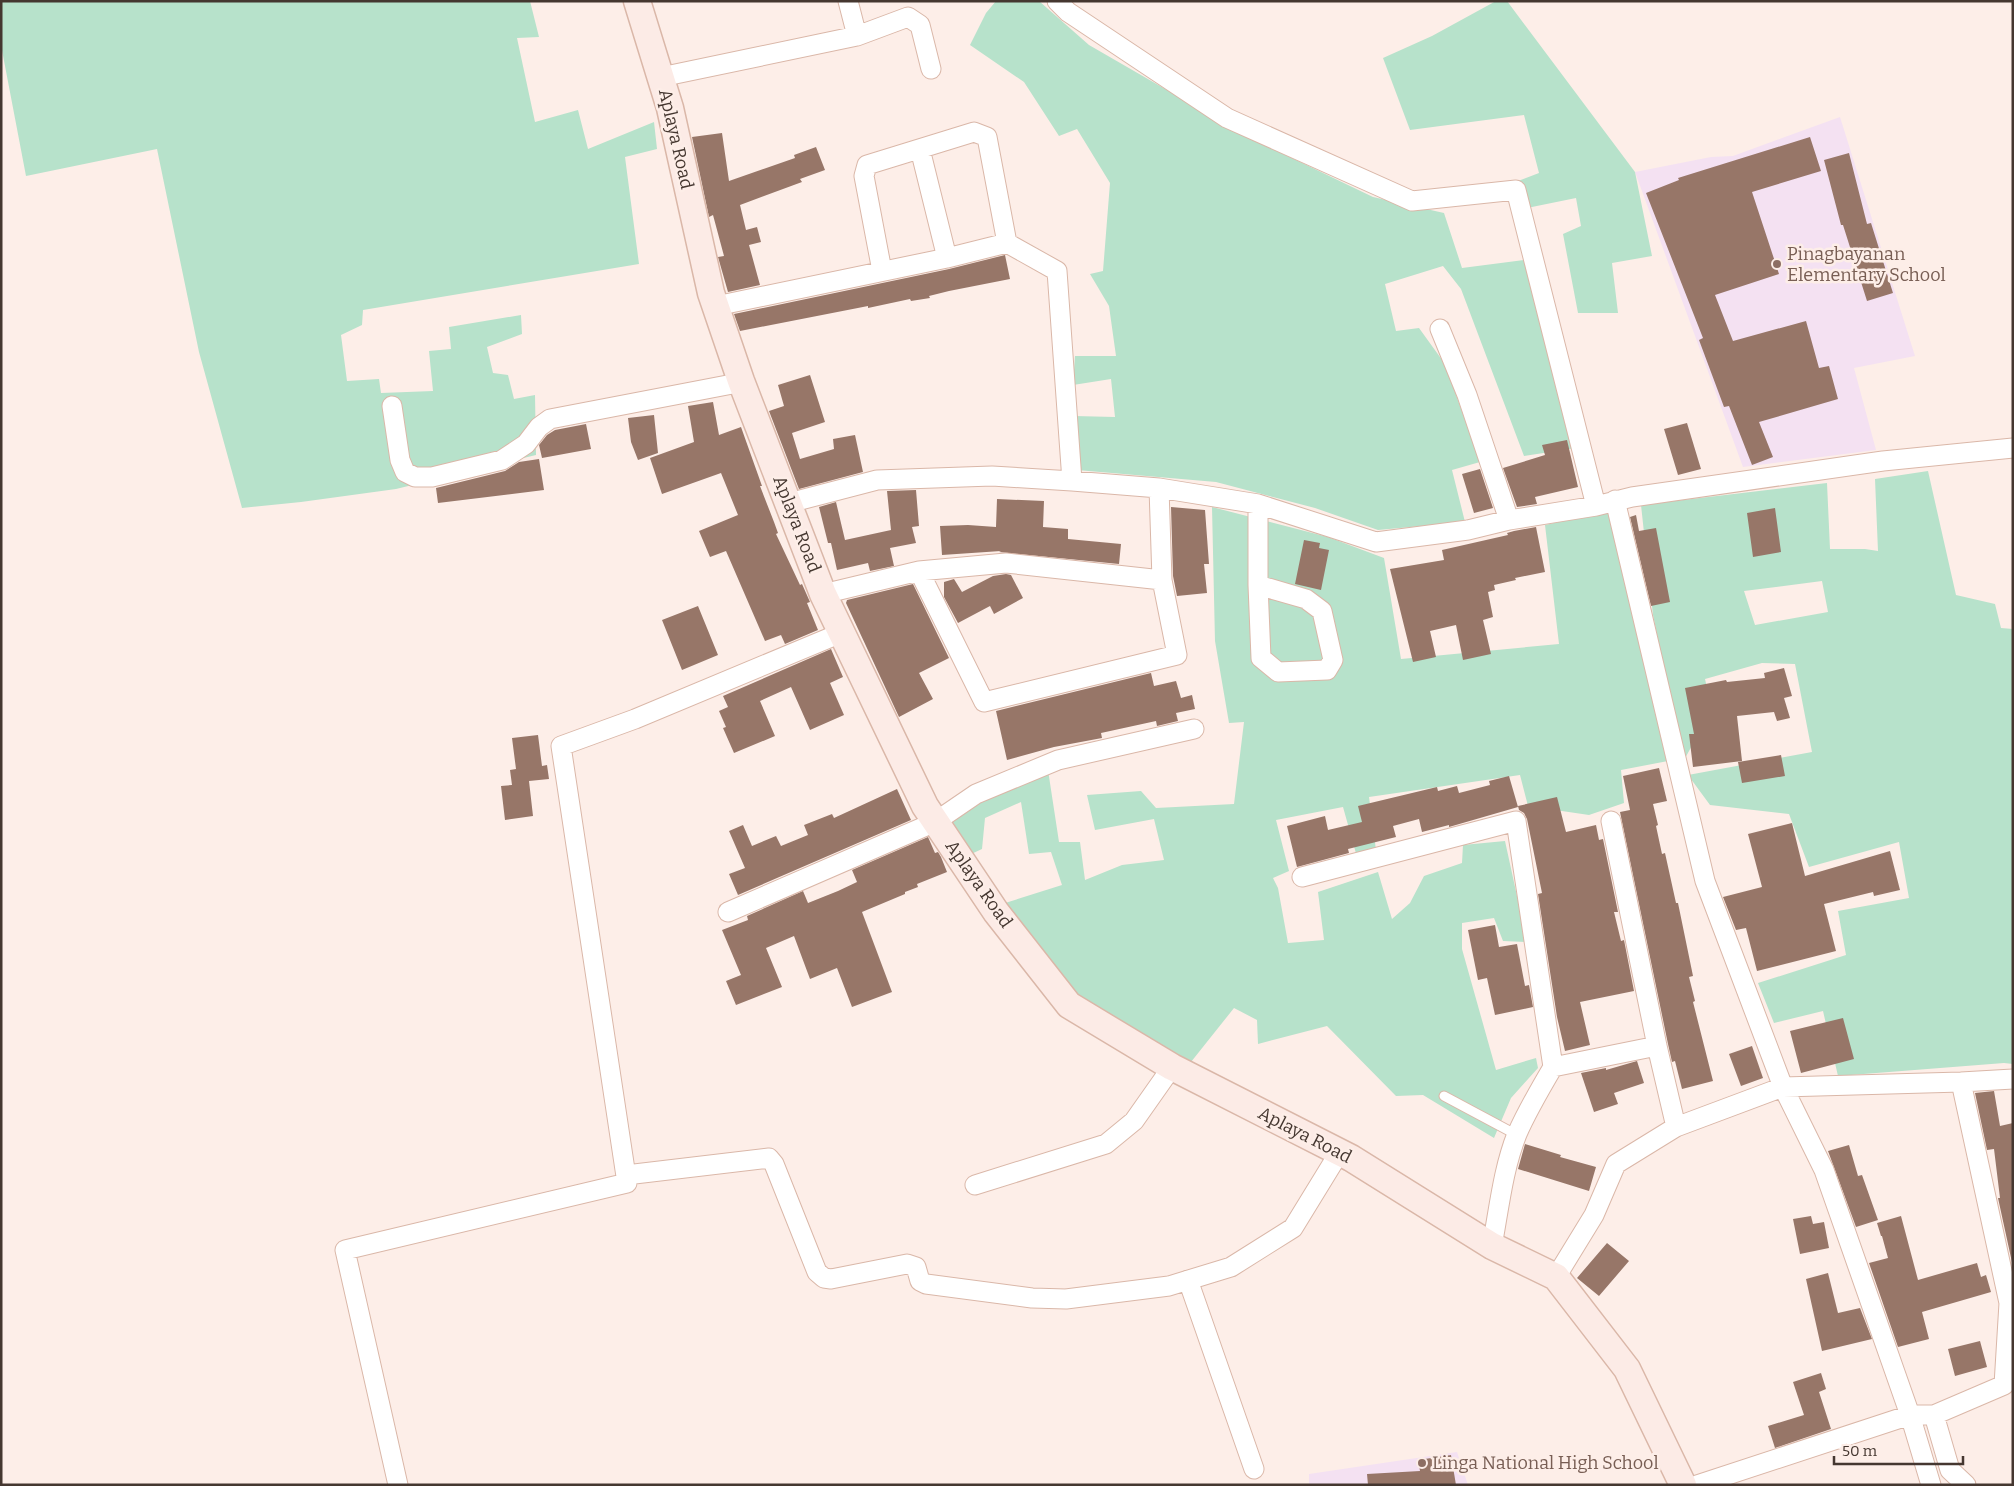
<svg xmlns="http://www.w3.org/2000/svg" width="2014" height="1486" viewBox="0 0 2014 1486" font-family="Bitter,serif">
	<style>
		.education { fill: #f4e1f2 }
		.green { fill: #b7e2cb; fill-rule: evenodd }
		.building { fill: #977668 }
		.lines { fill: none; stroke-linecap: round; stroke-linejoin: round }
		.lane-casing { stroke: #dab7a8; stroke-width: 11 }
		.street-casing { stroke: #dab7a8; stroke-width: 21 }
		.secondary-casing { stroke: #dab7a8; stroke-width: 29 }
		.lane { stroke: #fff; stroke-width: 9 }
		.street { stroke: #fff; stroke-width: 19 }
		.secondary { stroke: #fcebe6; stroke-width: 26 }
		.education-dot { fill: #8d6e63; stroke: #fdeee8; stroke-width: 2 }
		.labels { text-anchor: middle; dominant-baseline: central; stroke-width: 5; stroke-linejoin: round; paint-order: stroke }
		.street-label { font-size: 18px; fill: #453730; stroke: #fdeee8 }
		.education-label { font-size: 18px; fill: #785e54; stroke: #fdeee8; text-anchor: start }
	</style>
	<rect width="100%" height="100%" fill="#fdeee8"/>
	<path class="education" d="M1840,117L1915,356L1854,368L1876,450L1743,467L1635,172L1711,157L1733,156Z
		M1457,1452L1468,1485H1309V1474Z"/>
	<path class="green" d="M1,1H530L539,37L517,38L535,122L578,110L588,149L654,122L657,149L625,157L639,264L363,310L362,325L341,335L347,381L379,379L381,393L433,391L429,351L451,349L449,327L521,315L522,334L487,347L493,373L508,375L514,399L535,395L536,455L396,489L301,502L242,508L199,352L157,149L26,176L1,45Z
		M996,1H1039L1089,45L1250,138L1373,197L1444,213L1462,268L1524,260L1576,448L1524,456L1461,289L1443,266L1385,284L1396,331L1419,328L1445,364L1480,462L1452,470L1465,522L1378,530L1315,508L1216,482L1077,470L1074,416L1115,417L1111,379L1073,385L1075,356H1116L1109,306L1090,274L1103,271L1110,183L1077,129L1059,136L1024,82L970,45L986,13Z
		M1496,1H1507L1635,172L1652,256L1612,263L1618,313H1578L1563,234L1581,226L1576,198L1527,208L1518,181L1539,173L1524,115L1410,130L1383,58L1432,36Z
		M1928,471L1956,595L1995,604L2001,628L2013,629V1064L2004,1063L1838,1076L1823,1011L1774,1023L1758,983L1846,955L1838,911L1909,898L1899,842L1809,867L1789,814L1710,805L1688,775L1812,752L1795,664L1762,663L1705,679L1715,723L1695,740L1683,762L1653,615L1641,505L1827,483L1830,549H1865L1878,551L1875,479ZM1822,581L1828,612L1755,625L1744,591Z
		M1212,507L1328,537L1384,558L1401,659L1559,644L1545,525L1611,510L1668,761L1621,770L1624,803L1589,815L1528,806L1520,775L1369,797L1376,850L1357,857L1343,807L1276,820L1289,871L1273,878L1278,888L1288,943L1324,940L1318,892L1378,872L1392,919L1410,903L1424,876L1462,863L1463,845L1505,841L1527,942L1503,941L1494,918L1462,923V949L1496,1070L1536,1058L1538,1068L1511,1098L1494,1138L1423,1095L1396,1096L1327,1026L1258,1044L1257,1020L1234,1008L1187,1067L1079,1002L1002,904L1062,885L1051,852L1029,854L1021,802L985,818L982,849L969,855L946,825L974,802L1048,770L1059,842H1080L1085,880L1122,865L1164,860L1154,819L1095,830L1087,795L1141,791L1156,808L1234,804L1244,722L1229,723L1215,641Z"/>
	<path class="building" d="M722,133L729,181L795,158L794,155L816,147L825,170L800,179L802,182L740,205L746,230L757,227L761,242L749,245L760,285L728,292L718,257L724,256L713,215L709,217L692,137Z
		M1810,137L1821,171L1752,192L1779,274L1715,295L1733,341L1806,321L1819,368L1829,366L1838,399L1759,422L1773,457L1752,465L1729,406L1724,407L1699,340L1703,338L1646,193L1679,180L1678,178Z
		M1849,153L1867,224L1871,223L1893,293L1867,301L1843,225H1841L1824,160Z
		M1005,255L1010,279L949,291L929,296L930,298L911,301L910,299L868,308V306L740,331L734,314L949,269Z
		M810,375L825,422L792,433L800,459L834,449L833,439L855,435L863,472L799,489L769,411L784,406L778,385Z
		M713,402L719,435L741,427L762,486H760L774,522L778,533L776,534L800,585L802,584L810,602L807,603L818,630L785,644L781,635L765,641L726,551L710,557L699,531L738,515L721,473L662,494L650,458L694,442L688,406Z
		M654,415L658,453L638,460L631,442L628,418Z
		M1687,423L1701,469L1678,475L1664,429Z
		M586,424L591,449L542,458L539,445L547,435L555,430Z
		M1567,440L1578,487L1535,497L1537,504L1517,507L1503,468L1545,455L1542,445Z
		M539,459L544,490L438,503L436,488L505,471L519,462Z
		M1480,469L1493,508L1474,513L1462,474Z
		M916,490L919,526L912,527L916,543L890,548L894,566L870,571L868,563L837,570L831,543H828L819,507L836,502L845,540L891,530L887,491Z
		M997,499L1044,501L1043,527L1068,529V539L1121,544L1119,564L999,552L1001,551L942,555L940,526L968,525L996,527Z
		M1171,507L1205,510L1209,564H1204L1207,593L1177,596L1173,576Z
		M1775,508L1781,552L1753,557L1747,513Z
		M1636,515L1639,531L1656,528L1670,602L1651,606L1630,517Z
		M1536,527L1545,572L1515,578L1516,580L1494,585L1495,590L1488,592L1493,617L1483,620L1491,654L1463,660L1456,625L1430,631L1436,657L1413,662L1390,569L1444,560L1442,550L1508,535L1507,533L1514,531Z
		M1304,540L1320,543L1319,548L1329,550L1321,590L1295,584Z
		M1006,574L1011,575L1023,598L994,614L990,606L958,623L944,597V582L954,579L962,592L993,576Z
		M913,584L949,658L919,673L933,699L899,717L846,603L847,600Z
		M698,606L718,655L682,670L662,620Z
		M831,649L843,677L830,683L844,715L810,730L791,687L760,701L775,736L734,753L723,728L726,727L719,711L728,707L723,696Z
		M1784,668L1792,696L1784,698L1790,718L1777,721L1774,712L1737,716L1742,761L1693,767L1689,734H1694L1685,688L1726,680L1727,682L1765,678L1764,673Z
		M1151,673L1154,686L1176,681L1181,698L1192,695L1195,709L1176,713L1178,721L1157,726L1156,721L1101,733L1102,738L1054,747L1007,760L996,711Z
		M538,735L542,766L547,765L549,779L529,781L533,816L505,820L501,786L512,785L510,770L516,769L512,738Z
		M1781,755L1785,776L1742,783L1738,762Z
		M1659,768L1667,801L1653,804L1658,825L1656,826L1662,854L1665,853L1676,903H1678L1693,976L1689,977L1695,1001L1693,1002L1713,1081L1682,1089L1675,1061L1672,1062L1668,1044L1620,812L1630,810L1623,776Z
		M1509,776L1518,807L1449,827V825L1422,832L1419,819L1393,826L1396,837L1348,849L1349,853L1297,867L1287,826L1325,816L1328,830L1362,822L1358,806L1437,787L1438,791L1457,786L1459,793L1490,785L1489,781Z
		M897,789L911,820L738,895L729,874L745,868L729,831L743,825L752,846L776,836L781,846L808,835L804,825L832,814L834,818Z
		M1557,797L1566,832L1596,825L1599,840L1603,839L1618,912H1614L1621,941L1624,940L1634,991L1580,1002L1590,1045L1565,1051L1557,1017L1538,894L1542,893L1527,819L1524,813L1519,810L1518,806Z
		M1792,823L1805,876L1890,851L1900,890L1874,896L1873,892L1824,904L1836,951L1757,971L1746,928L1736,930L1723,897L1762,887L1748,834Z
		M928,837L935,853L938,852L941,857L947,872L917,884L918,887L905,892V894L862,912L892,992L852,1007L837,968L810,979L794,936L766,948L782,987L736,1005L726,981L741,975L722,930L748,920L747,916L803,891L808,903L838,891L857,882L852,870Z
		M1495,925L1499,947L1517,944L1525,986L1529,985L1533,1007L1495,1015L1487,978L1478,980L1468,930Z
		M1843,1018L1854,1059L1801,1073L1790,1031Z
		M1752,1046L1763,1078L1741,1086L1729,1054Z
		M1637,1061L1644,1083L1614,1093L1618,1104L1594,1112L1581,1073L1606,1068V1070Z
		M1994,1091L2000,1126L2013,1123V1267L1998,1198H2000L1994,1149L1987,1150L1975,1093Z
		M1525,1144L1561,1155L1560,1157L1596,1167L1589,1191L1518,1169Z
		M1849,1145L1858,1176L1862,1175L1878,1220L1856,1227L1828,1151Z
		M1811,1216L1813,1224L1824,1222L1829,1248L1800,1254L1793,1219Z
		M1901,1216L1918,1280L1977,1263L1981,1277L1986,1275L1991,1292L1922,1312L1929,1339L1898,1347L1869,1263L1888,1258L1882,1236H1881L1877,1223Z
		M1607,1243L1629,1261L1599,1296L1577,1278Z
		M1828,1273L1838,1313L1860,1308L1872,1339L1822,1351L1806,1279Z
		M1980,1341L1987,1367L1955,1376L1948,1349Z
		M1821,1373L1826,1389L1819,1392L1831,1429L1775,1448L1768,1426L1804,1415L1793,1382Z
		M1451,1455L1456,1485H1368L1367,1474L1420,1471L1418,1460Z"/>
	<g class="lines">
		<defs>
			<path id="lane" d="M1444,1096L1517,1135"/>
			<path id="street" d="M1057,1L1068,12L1227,118L1412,201L1516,190L1596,506
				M857,36L908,17L920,25L931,69
				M661,77L857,36L848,1
				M920,149L947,258
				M882,271L864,176L867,165L974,132L987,137L1007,243
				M716,306L947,258L1007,243L1057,271L1072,481
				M1440,329L1467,395L1509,520
				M392,406L400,460L405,472L415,477H432L502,460L526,444L539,427L550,419L743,382
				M1615,500L1705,881L1783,1087L1824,1170L1910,1415L1931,1485
				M789,503L877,480L992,476L1072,481L1159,488L1258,504L1376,542L1468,530L1509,520L1596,506L1632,497L1883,461L2013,448
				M1258,504V585L1261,658L1278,672L1327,670L1333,660L1322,611L1306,599L1258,585
				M919,571L984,702L1177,655L1162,580L1159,488
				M823,594L919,571L1006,563L1162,580
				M1611,821L1657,1046L1676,1127
				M1302,877L1516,821L1553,1067
				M728,912L935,822L976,794L1058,760L1194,729
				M626,1175L769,1158L774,1164L817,1272L824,1278L831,1279L907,1264L916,1267L920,1281L926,1284L1032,1298L1066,1299L1169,1286L1231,1267L1293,1228L1339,1153
				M975,1185L1106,1144L1134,1121L1172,1067
				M1492,1246C1499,1209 1503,1169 1517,1134C1527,1111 1540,1089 1553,1067L1657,1046
				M1556,1277L1594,1215L1616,1164L1676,1127L1783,1087L1961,1082L2013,1079
				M1188,1280L1254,1469
				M1934,1415L1950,1470L1966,1485
				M398,1485L345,1250L627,1183L561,746L635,719L841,633
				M1697,1485L1910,1415H1934L2004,1385L2009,1303L1961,1082"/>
			<path id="secondary" d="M637,1L670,108L711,293L741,381L823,594L925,806L996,912L1069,1005L1172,1067L1351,1158L1492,1246L1556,1277L1627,1369L1683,1485"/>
		</defs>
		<use href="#lane" class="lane-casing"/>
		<use href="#street" class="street-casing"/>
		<use href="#secondary" class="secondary-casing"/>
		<use href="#lane" class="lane"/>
		<use href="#street" class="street"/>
		<use href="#secondary" class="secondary"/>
	</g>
	<g class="education-dot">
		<circle cx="1777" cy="264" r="5"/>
		<circle cx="1422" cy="1463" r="5"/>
	</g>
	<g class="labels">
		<g class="street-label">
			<text transform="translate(676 139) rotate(77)">Aplaya Road</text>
			<text transform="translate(797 524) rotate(69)">Aplaya Road</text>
			<text transform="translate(979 884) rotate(55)">Aplaya Road</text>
			<text transform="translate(1305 1135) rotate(27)">Aplaya Road</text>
		</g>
		<g class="education-label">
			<text x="1787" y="254">Pinagbayanan<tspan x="1787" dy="21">Elementary School</tspan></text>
			<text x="1432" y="1463">Linga National High School</text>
		</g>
	</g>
	<rect width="2014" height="1486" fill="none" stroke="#453730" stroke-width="5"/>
	<path d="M1834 1456v8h129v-8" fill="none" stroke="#453730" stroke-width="2.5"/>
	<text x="1842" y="1456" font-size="15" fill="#453730" stroke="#fdeee8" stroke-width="4" paint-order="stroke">50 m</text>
</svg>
